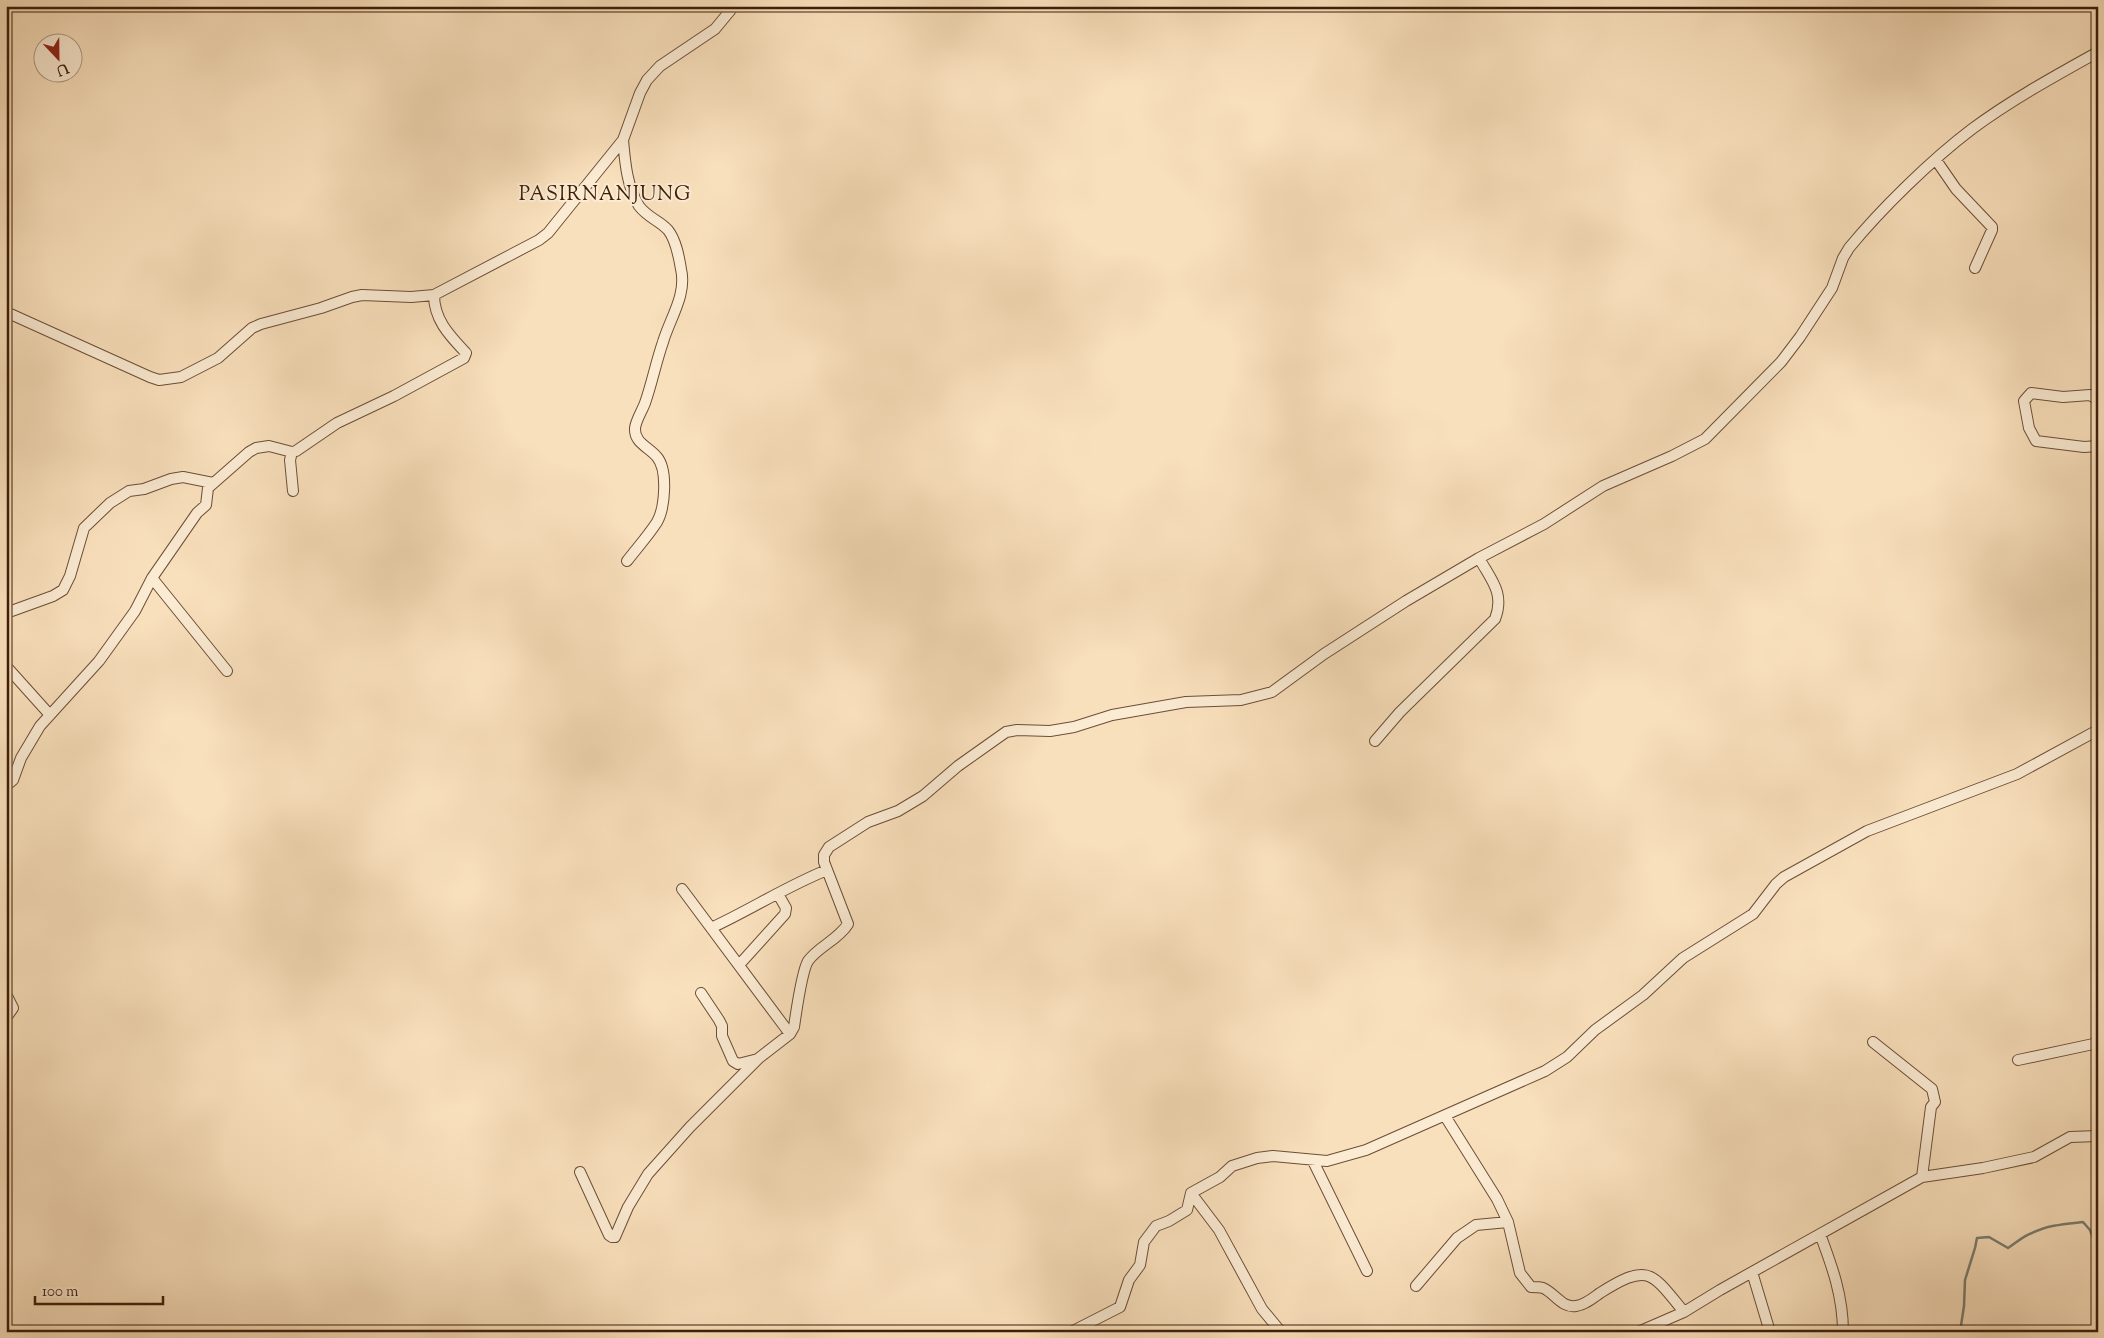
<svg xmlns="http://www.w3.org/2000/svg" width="2104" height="1338" viewBox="0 0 2104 1338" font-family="'Sorts Mill Goudy',serif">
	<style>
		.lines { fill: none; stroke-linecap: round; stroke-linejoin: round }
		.stream { stroke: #777d71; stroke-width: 2.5 }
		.street-casing { stroke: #6c4e36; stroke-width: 12 }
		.street { stroke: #fbebd3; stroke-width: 10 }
		.labels { text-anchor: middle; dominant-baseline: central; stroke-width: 4; stroke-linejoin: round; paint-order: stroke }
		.quarter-label { font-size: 20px; letter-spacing: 1px; fill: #3d1e09; stroke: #fbebd3 }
	</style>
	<rect width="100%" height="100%" fill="#f9e0bc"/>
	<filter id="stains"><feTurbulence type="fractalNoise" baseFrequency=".004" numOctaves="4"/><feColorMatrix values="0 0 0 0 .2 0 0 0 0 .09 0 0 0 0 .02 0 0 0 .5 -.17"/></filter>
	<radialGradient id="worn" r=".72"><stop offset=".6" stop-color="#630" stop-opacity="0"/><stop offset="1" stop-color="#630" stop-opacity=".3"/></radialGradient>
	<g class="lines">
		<path class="stream" d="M1960,1332L1964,1306L1965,1280L1975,1248L1977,1238L1989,1237L2008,1248C2016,1243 2023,1236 2032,1233C2048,1225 2065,1224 2083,1222L2090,1230L2098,1251"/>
		<defs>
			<path id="street" d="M623,140C625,162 627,187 639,206C648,218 659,220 668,230C676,240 679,257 681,269C687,295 670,318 663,342C656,362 652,383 645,403C642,411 636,420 635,428C634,443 649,447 657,457C668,470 665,508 657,522C648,536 637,548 627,561
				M1936,160L1956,189L1992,227V230L1975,268
				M6,312L150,377L159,380L181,377L218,358L252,328L261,324L321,308L352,297L362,295L411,297L434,295L539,240L548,233L623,140L640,93L647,80L660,66L715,29L734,6
				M2098,400L2090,395L2063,397L2031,393L2024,401L2029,428L2036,441L2084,447L2098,446
				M292,452L290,460L293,491
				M152,578L227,671
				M6,613L53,596L63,590L70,576L84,528L110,503L129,491L144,489L171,479L183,477L213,483
				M6,666L50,715
				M1375,741L1400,712L1495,619C1505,593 1491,580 1479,558
				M6,786L13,780L21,758L40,726L99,661L135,611L152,578L197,513L206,505L208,488L249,452L256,448L269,446L292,452L296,451L337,423L394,396L464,358L466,353C450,336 434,320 434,295
				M682,889L790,1034
				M711,928C750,910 787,886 827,870
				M739,965L785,914L786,908L778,894
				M701,993L719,1020L722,1026V1036L733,1061L738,1064L758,1059
				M6,994L13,1008L6,1018
				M1873,1042L1932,1089L1935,1102L1931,1107L1922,1177
				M2018,1060L2098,1043
				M1445,1116L1497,1199L1508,1222L1520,1273L1531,1287C1535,1287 1540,1287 1543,1288C1555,1293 1561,1308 1576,1306C1585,1305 1593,1298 1600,1293C1648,1263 1651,1271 1684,1312
				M1313,1161L1367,1271
				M580,1172L609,1235L612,1237H615L628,1207L648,1174L690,1127L759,1058L790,1034L794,1027C796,1013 802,971 808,961C819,946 838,940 848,924L824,862V855L829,847L868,822L898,811L923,796L958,766L1006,732L1017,730L1050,731L1074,727L1112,715L1186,702L1241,700L1272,692L1324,654L1406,601L1479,558L1544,524L1603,486L1672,456L1705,439L1781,362L1800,337L1832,288L1843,258L1849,248C1881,209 1931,160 1972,129C2011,100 2055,76 2098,52
				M1191,1193L1219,1230L1262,1309L1281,1332
				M1820,1234C1832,1266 1843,1296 1843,1332
				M1752,1272L1770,1332
				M1416,1286L1457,1238L1476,1225L1508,1222
				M1071,1332L1120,1307L1129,1280L1140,1265L1144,1242L1156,1226L1169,1221L1187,1210L1191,1193L1220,1177L1232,1166L1257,1158L1273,1156L1327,1161L1366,1150L1545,1071L1567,1057L1595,1030L1643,995L1683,958L1753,914L1776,884L1784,877L1867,831L2017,774L2098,730
				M1638,1332L1684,1312L1720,1290L1922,1177L1983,1168L2034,1157L2070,1137L2098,1136"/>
		</defs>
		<use href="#street" class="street-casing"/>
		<use href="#street" class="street"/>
	</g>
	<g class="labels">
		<g class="quarter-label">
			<text x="605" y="195">PASIRNANJUNG</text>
		</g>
	</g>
	<rect width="2104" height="1338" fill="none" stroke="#f9e0bc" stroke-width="25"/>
	<rect x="8" y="8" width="2089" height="1323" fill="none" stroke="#3d1e09" stroke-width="2.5"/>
	<rect x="12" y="12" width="2079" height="1313" fill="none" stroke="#3d1e09"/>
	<g transform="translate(58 58) rotate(158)"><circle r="24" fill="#fbebd3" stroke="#af9982"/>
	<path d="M0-4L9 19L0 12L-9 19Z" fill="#8f2418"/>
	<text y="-8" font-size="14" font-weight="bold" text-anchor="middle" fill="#3d1e09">U</text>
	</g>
	<path d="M35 1296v8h128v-8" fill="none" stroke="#3d1e09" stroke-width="2.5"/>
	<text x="42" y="1296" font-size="15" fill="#3d1e09" stroke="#fbebd3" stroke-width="4" paint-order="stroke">100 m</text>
	<rect width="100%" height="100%" filter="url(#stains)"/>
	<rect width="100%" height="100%" fill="url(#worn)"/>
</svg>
